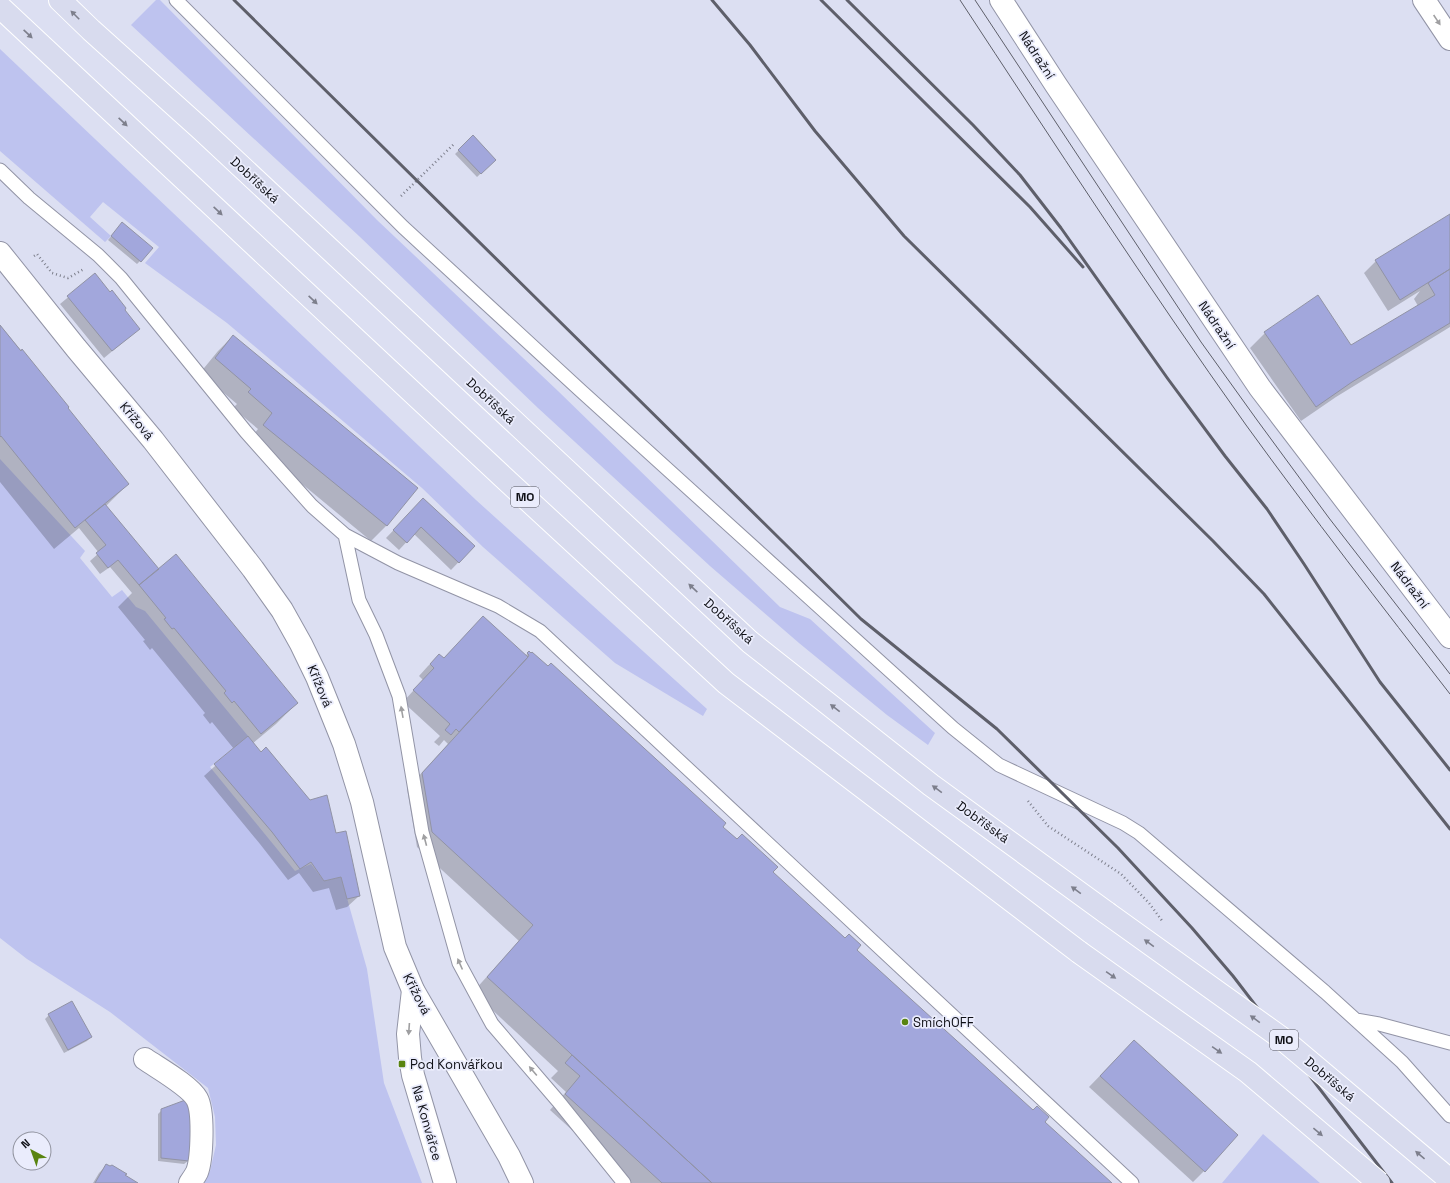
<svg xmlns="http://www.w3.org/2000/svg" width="1450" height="1183" viewBox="0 0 1450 1183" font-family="'Space Grotesk',sans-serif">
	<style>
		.green { fill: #bec3ef }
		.shadow { fill: #0003 }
		.building { fill: #a2a7dc; stroke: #9193a5 }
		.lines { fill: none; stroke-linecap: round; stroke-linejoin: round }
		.service-casing { stroke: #9294a6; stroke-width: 15 }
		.minor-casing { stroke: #9294a6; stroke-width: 24 }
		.tertiary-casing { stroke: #9294a6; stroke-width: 24 }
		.secondary-casing { stroke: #9294a6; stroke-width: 24 }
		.trunk-casing { stroke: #fff; stroke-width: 24 }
		.path { stroke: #7d7f8c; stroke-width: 2.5; stroke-dasharray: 1 3; stroke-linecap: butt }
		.service { stroke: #fff; stroke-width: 13 }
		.minor { stroke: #fff; stroke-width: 22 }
		.tertiary { stroke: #fff; stroke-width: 22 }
		.secondary { stroke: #fff; stroke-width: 22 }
		.trunk { stroke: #d8dbee; stroke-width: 22 }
		.tram { stroke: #5e5f6a; stroke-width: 1 }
		.rail { stroke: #5e5f6a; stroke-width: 3 }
		.trunk-bridge-casing { stroke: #fff; stroke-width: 24; stroke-linecap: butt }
		.trunk-bridge { stroke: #d8dbee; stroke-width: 22 }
		.oneway { fill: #7d7f8c }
		.oneway2 { fill: #9f9fa1 }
		.poi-dot { fill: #598410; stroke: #eaecfc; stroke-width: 1.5 }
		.labels { text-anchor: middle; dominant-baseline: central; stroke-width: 3.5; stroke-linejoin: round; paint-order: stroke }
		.shield { fill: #eaecfc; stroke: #50515a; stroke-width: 1 }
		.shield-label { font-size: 12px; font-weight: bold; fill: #0e0f15 }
		.street-label { font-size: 13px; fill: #0e0f15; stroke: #eaecfc }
		.poi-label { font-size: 13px; fill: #0e0f15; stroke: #eaecfc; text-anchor: start }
	</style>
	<rect width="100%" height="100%" fill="#dcdff2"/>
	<path class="green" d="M156,0H160L377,220L558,391L780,607L810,619L935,733L928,745L887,715L799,643L710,566L538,408L359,236L131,25Z
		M0,49L476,500L707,709L703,716L615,663L483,547L422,488L227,323L145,263L159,247L103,202L90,217L111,236L105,242L0,151Z
		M0,459L85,551L80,558L112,597L122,590L136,607L145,611L248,736L210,767L295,871L311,864L324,881L341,877L367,969L384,1083L422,1183H204L210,1171L216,1145L215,1117L208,1088L110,1012L27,959L0,938Z
		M1263,1134L1320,1183H1222Z"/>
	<path class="shadow" d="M473,137L495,160L477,177L455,154Z
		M1450,215V327L1336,397L1301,421L1250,348L1265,333L1351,346L1418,306L1414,299L1420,291L1388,311L1364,273L1376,261Z
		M119,227L140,261L137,264L108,240Z
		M95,275L139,329L104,358L60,304Z
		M0,325L68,407L66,409L128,484L106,506L159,570L297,703L276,724L252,744L336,835L359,896L347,907L336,910L329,888L313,892L299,873L288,880L260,844L204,776L234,749L212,722L210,724L203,715L205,713L152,648L150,650L143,641L145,640L118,607L132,593L110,567L100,574L90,561L99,553L79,528L54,549L0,482Z
		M233,336L417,488L386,526L371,541L249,440L258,429L233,408L237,404L200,373L218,351Z
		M416,507L474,546L451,570L414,534L399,550L386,538Z
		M483,617L525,656L529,652L722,827L1111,1183H630L550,1110L566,1092L551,1078L558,1071L473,992L519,941L417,847L407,789L448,744L444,740L439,746L434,742L440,736L403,702L423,680L419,676L428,666L439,655L443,659Z
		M49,1015L91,1037L87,1041L64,1053L45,1019Z
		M1122,1053L1204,1171L1193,1182L1089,1087Z
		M162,1110L188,1161L184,1164L158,1161V1114Z
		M107,1165L124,1176L136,1183H93L99,1173Z"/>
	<path class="building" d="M473,135L496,160L481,174L458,150Z
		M1450,214V269L1400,300L1375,260Z
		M122,222L153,248L141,262L111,236Z
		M1450,269V323L1352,382L1316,407L1264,332L1318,295L1351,345L1435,295L1428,283Z
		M95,273L110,292L112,290L126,308L125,310L140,329L112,351L67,296Z
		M0,325L21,351L22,349L69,407L68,408L129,484L75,528L1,436L0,437Z
		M233,335L418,488L387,526L263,425L272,413L248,392L251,389L215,358Z
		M423,498L475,546L459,563L421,527L407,543L393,530Z
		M105,504L159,569L139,585L118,560L108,568L96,553L106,545L85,520Z
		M176,554L298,703L261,734L234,701L232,703L224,693L226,691L174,628L172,629L164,619L166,618L139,585Z
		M483,616L528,657L459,732L456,729L451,735L445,730L450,724L413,690L434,668L430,664L439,654L444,658Z
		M529,651L531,653L532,652L548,666L551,663L726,823L723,827L737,839L742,834L778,867L773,872L845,938L849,934L861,945L857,950L1033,1110L1037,1106L1049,1117L1045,1122L1112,1183H712L487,977L533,925L432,832L422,773L528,657L529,655L527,653Z
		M248,736L261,752L266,747L310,800L327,795L336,833L346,831L360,896L347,899L341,877L324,881L311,862L300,869L272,832L214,764Z
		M72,1001L92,1037L68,1050L48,1014Z
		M1134,1040L1238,1135L1205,1172L1100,1076Z
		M572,1055L712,1183H662L565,1094L580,1076L565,1063Z
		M188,1099L193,1134L189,1161L161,1158V1109Z
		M106,1164L110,1166L112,1165L127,1174L125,1175L138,1183H95Z"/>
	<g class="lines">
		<defs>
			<path id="service" d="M176,0L403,227L580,390L953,728L999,765L1123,823L1139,833L1325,992L1402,1062L1450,1116
				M0,170L29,198L98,255L121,278L246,432L312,506L345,535L398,563L498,606L540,631L1132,1183
				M345,535L359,600L376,635L399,696L422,832L459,963L492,1024L558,1101L624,1183
				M1356,1020L1379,1024L1450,1043"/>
			<path id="minor" d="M413,990L408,1034L410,1058L413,1075L445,1183
				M145,1059C158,1068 190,1086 197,1099C204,1112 202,1159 197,1172C195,1176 192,1180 190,1183"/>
			<path id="tertiary" d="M1001,0L1056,85L1260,388L1450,637
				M0,253L76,348L153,440L253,569L282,610L301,644L317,677L344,744L362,802L395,947L413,990L509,1156L522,1183"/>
			<path id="secondary" d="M1424,0L1450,39"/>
			<path id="trunk" d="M60,0L91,30L201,129L750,642L931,785L1107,913
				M0,7L503,477L726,683L1079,952"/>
		</defs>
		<use href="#service" class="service-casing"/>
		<use href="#minor" class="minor-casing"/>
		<use href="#tertiary" class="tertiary-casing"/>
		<use href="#secondary" class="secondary-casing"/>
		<use href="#trunk" class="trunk-casing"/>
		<path class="path" d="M401,196L455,143
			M34,256L37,254L52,273L68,278L84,269
			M1028,801L1048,826L1121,874L1149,903L1163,922"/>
		<use href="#service" class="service"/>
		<use href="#minor" class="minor"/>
		<use href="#tertiary" class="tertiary"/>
		<use href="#secondary" class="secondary"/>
		<use href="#trunk" class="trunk"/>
		<path class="tram" d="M960,0C1054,143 1147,286 1246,425C1312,516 1381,605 1450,694
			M975,0L1201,342L1257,420L1329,518L1450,674"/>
		<path class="rail" d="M234,0L861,619L997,729L1118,848L1192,928L1233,976L1392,1183
			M712,0L750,45L815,131L904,236L1213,541L1264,594L1450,829
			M821,0L1030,207L1083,267
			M847,0L973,125L1020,175L1061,228L1168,379L1225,456L1267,509L1304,564L1380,682L1450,770"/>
		<defs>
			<path id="trunk-bridge" d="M1107,913L1280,1037L1450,1180
				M1079,952L1248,1072L1379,1183"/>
		</defs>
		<use href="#trunk-bridge" class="trunk-bridge-casing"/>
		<use href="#trunk-bridge" class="trunk-bridge"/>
	</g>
	<defs><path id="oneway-solid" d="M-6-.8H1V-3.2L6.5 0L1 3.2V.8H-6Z"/></defs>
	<g class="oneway">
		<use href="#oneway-solid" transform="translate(75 15) rotate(-135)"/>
		<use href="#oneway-solid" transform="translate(28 34) rotate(43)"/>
		<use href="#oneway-solid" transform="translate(123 122) rotate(43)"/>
		<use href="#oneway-solid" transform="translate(218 211) rotate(43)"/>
		<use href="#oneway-solid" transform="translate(313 300) rotate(43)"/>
		<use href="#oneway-solid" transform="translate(693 588) rotate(-137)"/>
		<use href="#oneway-solid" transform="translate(835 708) rotate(-142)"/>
		<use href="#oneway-solid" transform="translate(937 789) rotate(-144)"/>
		<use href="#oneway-solid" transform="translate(1076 890) rotate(-144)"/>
		<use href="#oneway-solid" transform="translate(1149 943) rotate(-144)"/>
		<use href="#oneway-solid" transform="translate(1111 975) rotate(35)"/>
		<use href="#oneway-solid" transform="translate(1255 1019) rotate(-144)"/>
		<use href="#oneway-solid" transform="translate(1217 1050) rotate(35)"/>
		<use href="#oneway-solid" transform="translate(1318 1132) rotate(40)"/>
		<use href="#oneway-solid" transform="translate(1420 1155) rotate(-140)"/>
	</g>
	<g class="oneway2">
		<use href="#oneway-solid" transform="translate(1437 20) rotate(56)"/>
		<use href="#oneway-solid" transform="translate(402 712) rotate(-100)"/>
		<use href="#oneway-solid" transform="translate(425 840) rotate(-105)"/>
		<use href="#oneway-solid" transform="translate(460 964) rotate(-114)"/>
		<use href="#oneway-solid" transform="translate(409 1029) rotate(94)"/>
		<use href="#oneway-solid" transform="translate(533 1071) rotate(-130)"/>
	</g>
	<g class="poi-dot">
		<circle cx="905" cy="1022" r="4"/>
		<rect x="398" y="1060" width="8" height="8" rx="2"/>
	</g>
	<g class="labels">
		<g class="shield">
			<rect x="511" y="487" width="28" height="20" rx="3"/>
			<rect x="1270" y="1030" width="28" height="20" rx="3"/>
		</g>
		<g class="shield-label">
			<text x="525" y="497">MO</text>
			<text x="1284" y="1040">MO</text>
		</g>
		<g class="street-label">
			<text transform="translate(1037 55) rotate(57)">Nádražní</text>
			<text transform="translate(255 180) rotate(43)">Dobříšská</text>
			<text transform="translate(1217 325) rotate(56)">Nádražní</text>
			<text transform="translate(491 401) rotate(43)">Dobříšská</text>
			<text transform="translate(137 421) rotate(50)">Křížová</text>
			<text transform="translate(1410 585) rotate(53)">Nádražní</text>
			<text transform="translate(729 621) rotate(42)">Dobříšská</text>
			<text transform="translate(320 686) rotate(67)">Křížová</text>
			<text transform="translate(983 822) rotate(36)">Dobříšská</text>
			<text transform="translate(417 994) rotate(63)">Křížová</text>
			<text transform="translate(1330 1079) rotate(40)">Dobříšská</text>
			<text transform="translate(427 1123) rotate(74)">Na Konvářce</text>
		</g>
		<g class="poi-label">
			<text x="913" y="1022">SmíchOFF</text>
			<text x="410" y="1064">Pod Konvářkou</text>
		</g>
	</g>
	<g transform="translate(32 1151) rotate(319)"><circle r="19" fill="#eaecfc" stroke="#9294a0"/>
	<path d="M0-3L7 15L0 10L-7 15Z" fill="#598410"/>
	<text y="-6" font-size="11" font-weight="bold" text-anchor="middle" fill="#0e0f15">N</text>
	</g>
</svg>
